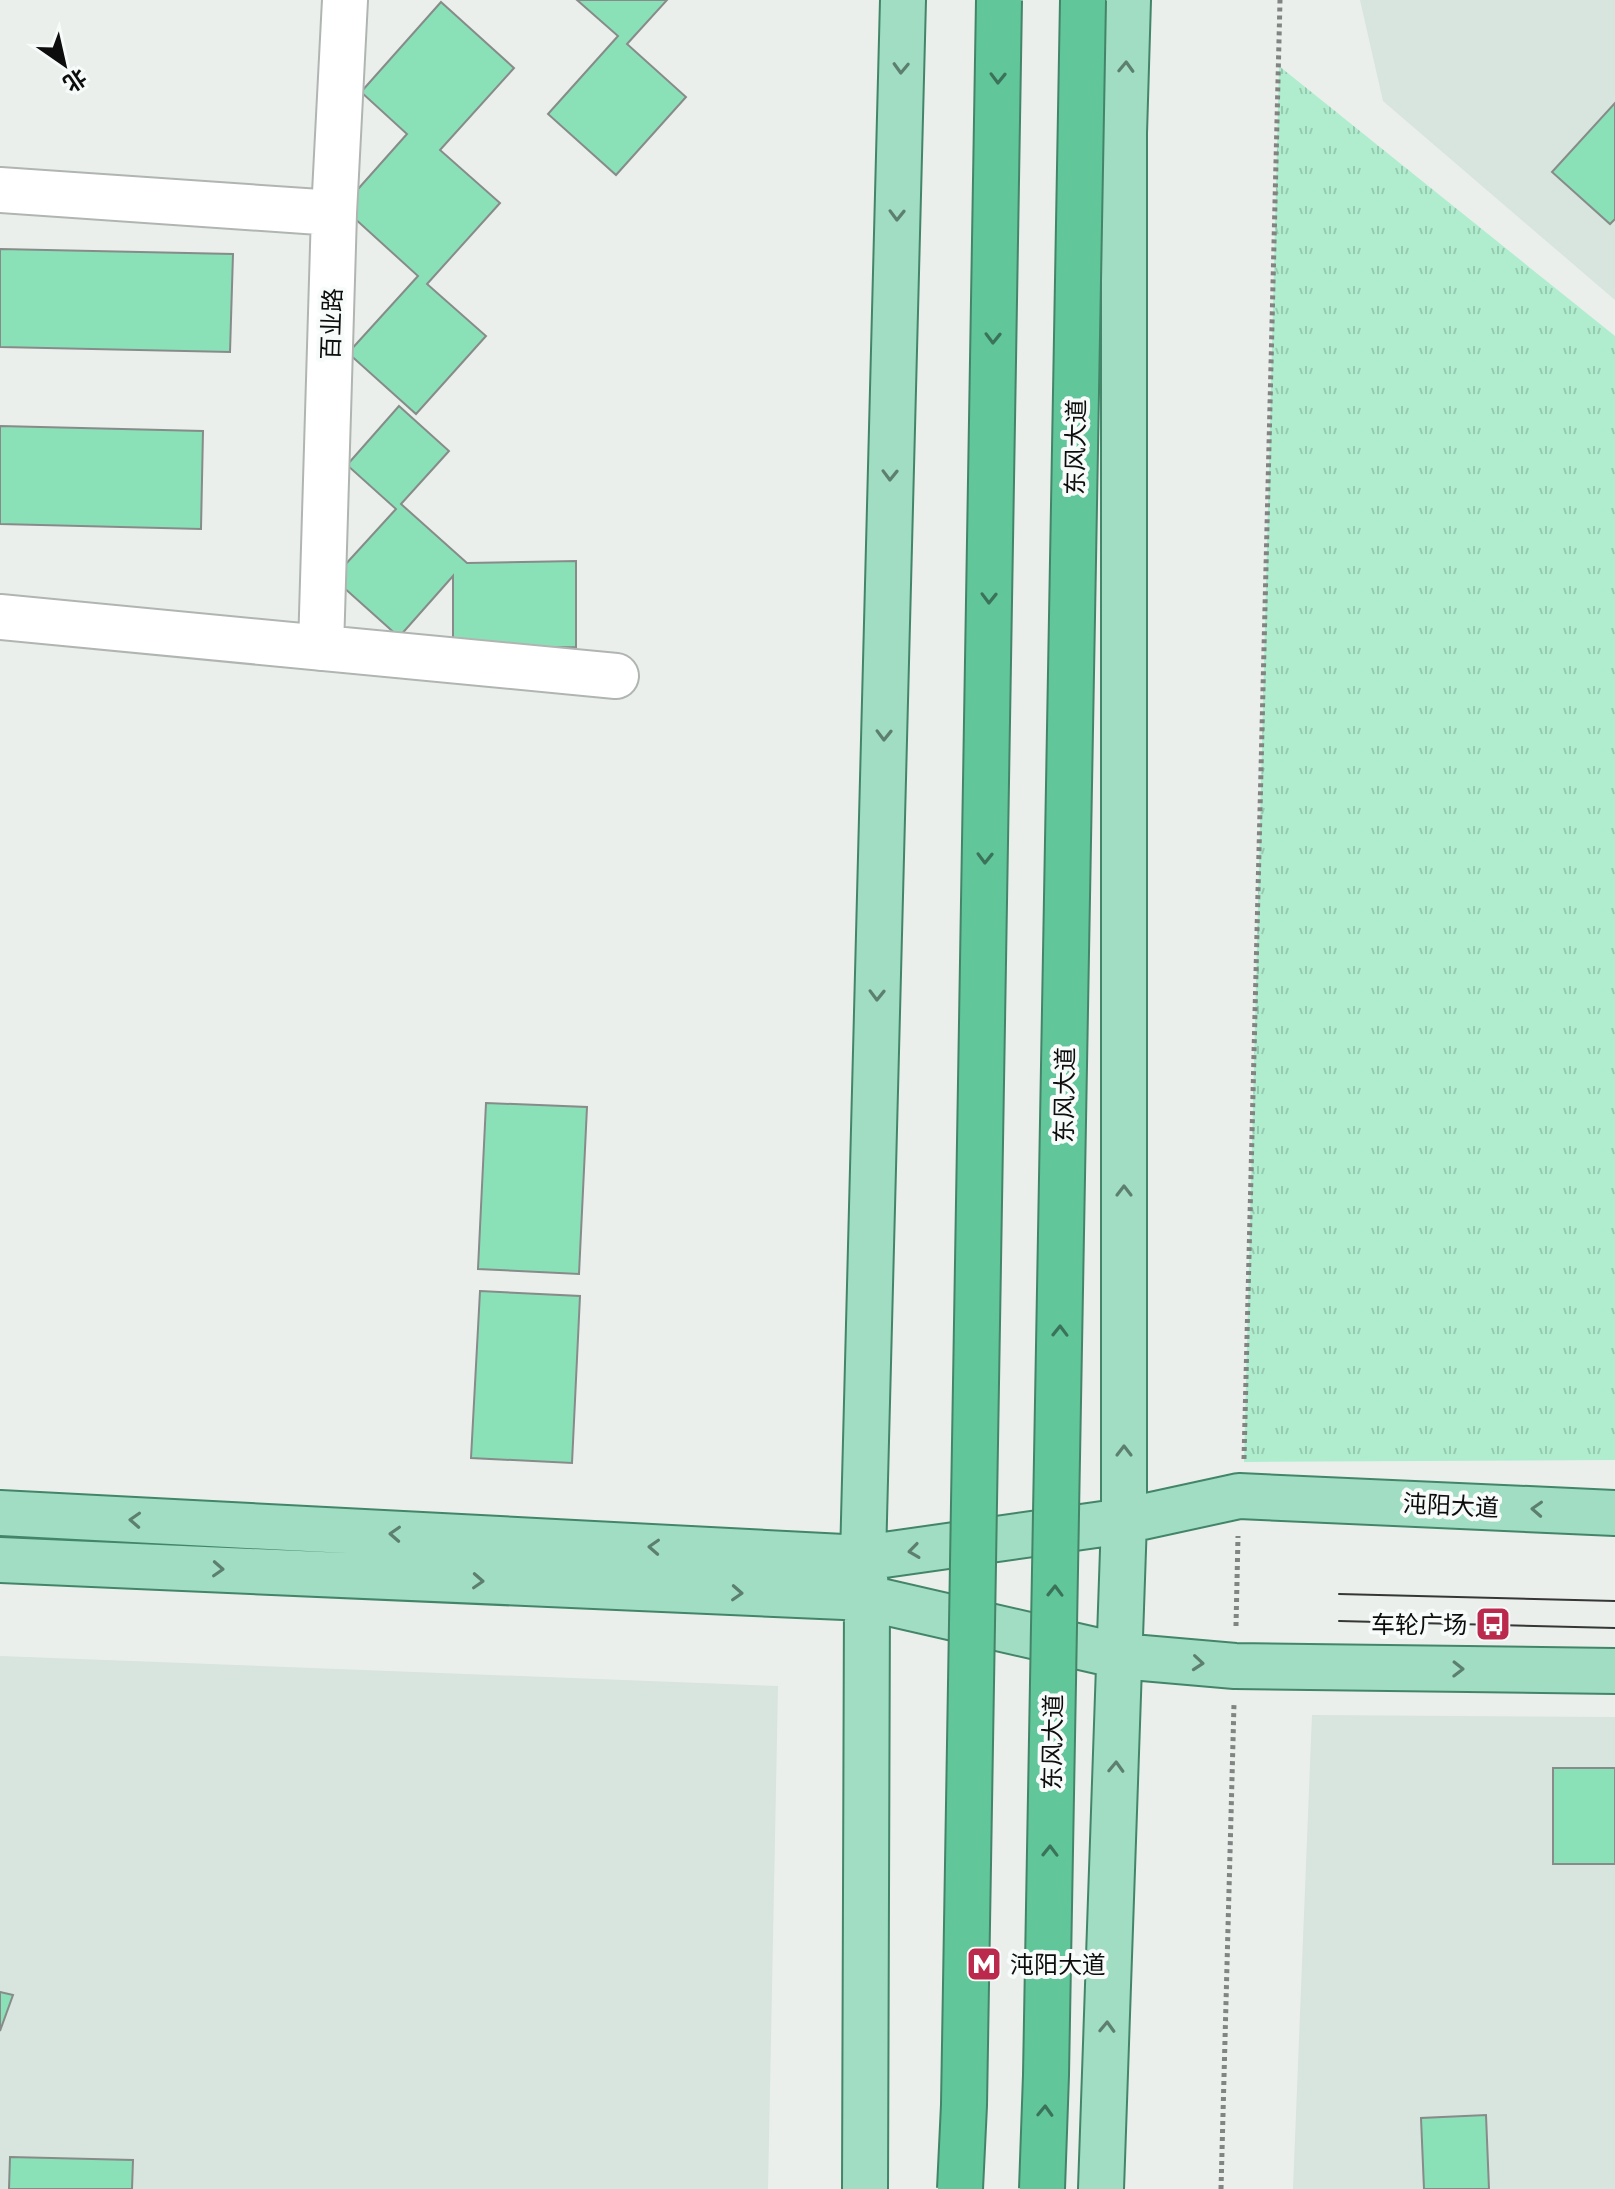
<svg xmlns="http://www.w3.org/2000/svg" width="1615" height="2189" viewBox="0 0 1615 2189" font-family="Mulish,'Noto Sans SC',sans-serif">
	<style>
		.built { fill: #d8e4de }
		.grass { fill: url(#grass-tufts) }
		.building { fill: #8ae1b8; stroke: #878b89; stroke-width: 2 }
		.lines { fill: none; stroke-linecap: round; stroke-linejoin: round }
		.minor-casing { stroke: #b0b5b2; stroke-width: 48 }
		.major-casing { stroke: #438568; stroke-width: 48 }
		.path { stroke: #818482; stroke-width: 5; stroke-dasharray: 4 4; stroke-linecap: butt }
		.minor { stroke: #fff; stroke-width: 44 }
		.major { stroke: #a0ddc2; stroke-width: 44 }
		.tram { stroke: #353635; stroke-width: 2 }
		.highway-bridge-casing { stroke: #438568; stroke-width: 48; stroke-linecap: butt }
		.highway-bridge { stroke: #61c699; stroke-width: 44 }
		.oneway { stroke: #5d7f70 }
		.oneway2 { stroke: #3b735a }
		.labels { text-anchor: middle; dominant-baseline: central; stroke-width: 8; stroke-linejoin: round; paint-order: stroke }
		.street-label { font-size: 24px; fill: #0c0d0c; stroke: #f7fcfa }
		.poi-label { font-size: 24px; fill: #0c0d0c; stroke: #f7fcfa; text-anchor: end }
	</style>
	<defs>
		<pattern id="grass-tufts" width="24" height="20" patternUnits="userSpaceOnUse" patternTransform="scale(2)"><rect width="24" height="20" fill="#b0edce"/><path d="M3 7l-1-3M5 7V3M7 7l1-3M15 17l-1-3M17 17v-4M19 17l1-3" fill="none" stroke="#96cab0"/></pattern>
	</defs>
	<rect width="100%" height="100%" fill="#eaefec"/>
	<path class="built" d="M1360,0H1615V300L1383,101Z
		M0,1656L778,1686L768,2189H0Z
		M1312,1715L1615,1717V2189H1293Z"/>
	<path class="grass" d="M1279,66L1615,336V1460L1244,1462Z"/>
	<path class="building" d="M577,0H667L627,44L686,97L616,175L548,114L618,36Z
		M441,2L514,68L440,150L500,203L427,284L486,336L416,414L348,353L418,276L342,207L407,134L361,92Z
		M1615,103V219L1610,224L1552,172Z
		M0,249L233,254L230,352L0,347Z
		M399,406L449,451L401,504L467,563L576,561V647L453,648V576L399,637L333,578L396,509L347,465Z
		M0,426L203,431L201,529L0,524Z
		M486,1103L587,1107L579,1274L478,1269Z
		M480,1291L580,1296L572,1463L471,1458Z
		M1553,1768H1615V1864H1553Z
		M0,1992L13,1995L0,2031Z
		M1486,2115L1489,2189H1424L1421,2118Z
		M10,2157L133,2160L132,2189H9Z"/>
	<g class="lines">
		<defs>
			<path id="minor" d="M0,190L334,213
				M0,617L616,676
				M321,648L334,213L345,0"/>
			<path id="major" d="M0,1513L863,1558L1124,1521L1239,1496L1615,1513
				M0,1560L867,1598L1120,1656L1235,1666L1615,1671
				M865,2189L867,1598L863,1558L903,0
				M1101,2189L1124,1521V133L1128,0"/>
		</defs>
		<use href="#minor" class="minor-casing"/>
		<use href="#major" class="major-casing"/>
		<path class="path" d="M1244,1459L1280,0
			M1236,1626L1238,1536
			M1221,2189L1234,1704"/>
		<use href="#minor" class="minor"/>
		<use href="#major" class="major"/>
		<path class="tram" d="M1339,1594L1615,1601
			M1339,1621L1615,1628"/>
		<defs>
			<path id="highway-bridge" d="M960,2189L964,2105L999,0
				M1042,2189L1046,2075L1083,0"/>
		</defs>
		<use href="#highway-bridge" class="highway-bridge-casing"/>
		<use href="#highway-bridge" class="highway-bridge"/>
	</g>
	<defs><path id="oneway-chevron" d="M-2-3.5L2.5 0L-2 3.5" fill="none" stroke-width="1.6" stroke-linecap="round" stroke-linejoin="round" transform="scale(2)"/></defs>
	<g class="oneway">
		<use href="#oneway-chevron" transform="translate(1126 67) rotate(-88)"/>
		<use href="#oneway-chevron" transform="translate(901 68) rotate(92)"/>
		<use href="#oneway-chevron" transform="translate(897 215) rotate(91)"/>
		<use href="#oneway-chevron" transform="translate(890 475) rotate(91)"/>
		<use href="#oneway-chevron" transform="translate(884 735) rotate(91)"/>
		<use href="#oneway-chevron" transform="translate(877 995) rotate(91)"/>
		<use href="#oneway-chevron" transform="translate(1124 1191) rotate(-90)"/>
		<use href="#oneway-chevron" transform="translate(1124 1451) rotate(-90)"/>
		<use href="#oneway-chevron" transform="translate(1537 1509) rotate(-177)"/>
		<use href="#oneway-chevron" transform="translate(135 1520) rotate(-177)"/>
		<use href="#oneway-chevron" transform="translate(395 1534) rotate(-177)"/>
		<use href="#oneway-chevron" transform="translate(654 1547) rotate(-177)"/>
		<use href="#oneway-chevron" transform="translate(914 1551) rotate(172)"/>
		<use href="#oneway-chevron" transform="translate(218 1569) rotate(3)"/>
		<use href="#oneway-chevron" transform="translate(478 1581) rotate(3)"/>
		<use href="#oneway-chevron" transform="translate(737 1593) rotate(3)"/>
		<use href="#oneway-chevron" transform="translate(1198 1663) rotate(5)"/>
		<use href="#oneway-chevron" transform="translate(1458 1669) rotate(1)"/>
		<use href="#oneway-chevron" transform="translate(1116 1767) rotate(-88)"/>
		<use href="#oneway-chevron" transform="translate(1107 2027) rotate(-88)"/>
	</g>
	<g class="oneway2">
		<use href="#oneway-chevron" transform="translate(998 78) rotate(91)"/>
		<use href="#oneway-chevron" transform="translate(993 338) rotate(91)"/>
		<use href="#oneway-chevron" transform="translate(989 598) rotate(91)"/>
		<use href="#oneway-chevron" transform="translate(985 858) rotate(91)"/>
		<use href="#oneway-chevron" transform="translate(1060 1331) rotate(-89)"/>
		<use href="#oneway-chevron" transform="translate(1055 1591) rotate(-89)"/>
		<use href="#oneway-chevron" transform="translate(1050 1851) rotate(-89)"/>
		<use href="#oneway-chevron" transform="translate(1045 2111) rotate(-88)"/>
	</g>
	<defs>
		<symbol id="bus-square" viewBox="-11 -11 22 22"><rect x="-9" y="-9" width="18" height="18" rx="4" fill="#bb2a4d" stroke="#f7fcfa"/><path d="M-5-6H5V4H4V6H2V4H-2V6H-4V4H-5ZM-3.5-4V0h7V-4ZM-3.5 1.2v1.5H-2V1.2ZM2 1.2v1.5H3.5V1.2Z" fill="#fff"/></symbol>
		<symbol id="metro-square" viewBox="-11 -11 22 22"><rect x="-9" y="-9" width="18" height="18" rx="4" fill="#bb2a4d" stroke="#f7fcfa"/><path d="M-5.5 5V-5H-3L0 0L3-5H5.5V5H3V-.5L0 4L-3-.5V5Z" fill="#fff"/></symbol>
	</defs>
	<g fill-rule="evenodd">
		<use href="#bus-square" x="1473" y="1604" width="40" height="40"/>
		<use href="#metro-square" x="964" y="1944" width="40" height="40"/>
	</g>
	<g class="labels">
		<g class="street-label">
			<text transform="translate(331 324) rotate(-88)">百业路</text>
			<text transform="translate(1075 447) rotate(-89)">东风大道</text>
			<text transform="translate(1064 1095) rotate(-89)">东风大道</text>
			<text transform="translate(1451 1505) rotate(3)">沌阳大道</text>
			<text transform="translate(1052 1742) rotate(-89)">东风大道</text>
		</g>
		<g class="poi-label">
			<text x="1467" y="1624">车轮广场</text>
			<text x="1010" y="1964" text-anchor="start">沌阳大道</text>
		</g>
	</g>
	<g transform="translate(64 64) rotate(146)" stroke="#f7fcfa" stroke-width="6" paint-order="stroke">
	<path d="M0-6L14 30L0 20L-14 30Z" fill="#0c0d0c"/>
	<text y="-12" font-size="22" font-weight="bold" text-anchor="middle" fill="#0c0d0c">北</text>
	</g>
</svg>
